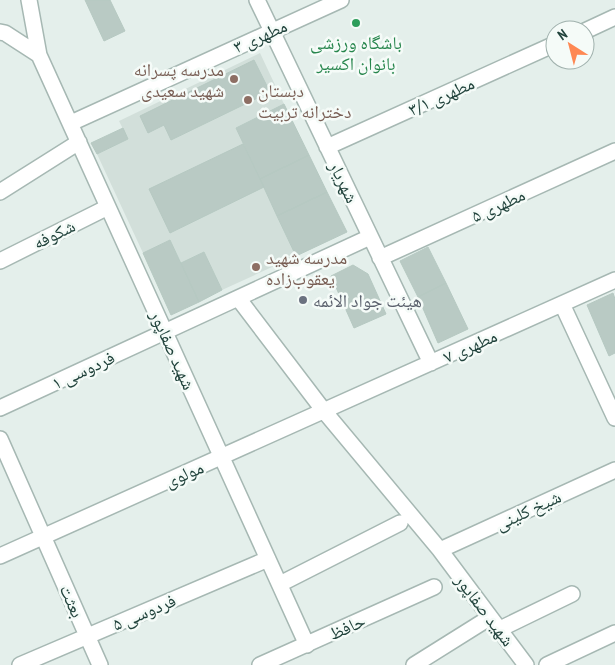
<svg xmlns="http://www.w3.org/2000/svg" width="615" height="665" viewBox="0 0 615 665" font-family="'PT Sans Narrow','Noto Naskh Arabic',sans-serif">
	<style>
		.built { fill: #d2dfda }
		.building { fill: #b9cac4; stroke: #b6c9c2 }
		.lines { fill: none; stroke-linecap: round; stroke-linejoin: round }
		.minor-casing { stroke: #a6b8b3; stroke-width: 18 }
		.minor { stroke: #fff; stroke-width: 15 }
		.leisure-dot { fill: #2e9e5b; stroke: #f5fbf8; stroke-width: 2 }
		.education-dot { fill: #8d6e63; stroke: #f5fbf8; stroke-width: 2 }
		.worship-dot { fill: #6b7280; stroke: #f5fbf8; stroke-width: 2 }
		.labels { text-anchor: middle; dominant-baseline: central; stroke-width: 5; stroke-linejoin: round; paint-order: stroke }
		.street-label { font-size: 18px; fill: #21433c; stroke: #f5fbf8 }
		.leisure-label { font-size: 18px; fill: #27864d; stroke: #f5fbf8 }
		.education-label { font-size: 18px; fill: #785e54; stroke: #f5fbf8; text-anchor: start }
		.worship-label { font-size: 18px; fill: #5b616d; stroke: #f5fbf8; text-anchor: start }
	</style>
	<rect width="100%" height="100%" fill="#e4efeb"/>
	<path class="built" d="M260,53L284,104L236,128L296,256L222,290L204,252L181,263L170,240L143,253L97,154L128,139L119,121Z"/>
	<path class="building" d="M85,0H110L125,31L104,41Z
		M254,60L270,92L171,140L164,125L148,133L140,116Z
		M284,104L309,155L260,179L236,128Z
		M123,128L128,139L97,154L91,143Z
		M243,144L264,187L170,233L149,189Z
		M309,155L327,192L277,216L260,179Z
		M327,192L347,232L296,256L277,216Z
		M170,240L199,302L171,315L143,253Z
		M428,247L446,283L418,297L400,261Z
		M204,252L222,290L199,302L181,263Z
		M353,265L368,274L386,314L354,328L331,276Z
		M446,283L468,329L438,343L418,297Z
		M613,293L615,299V353L609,356L587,305Z"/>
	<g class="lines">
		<defs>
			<path id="minor" d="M29,0L39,55L307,645
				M257,0L431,363
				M585,31L615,17
				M0,32L5,33L39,55
				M71,123L341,0
				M327,147L555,44
				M0,192L79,142
				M380,258L615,151
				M0,261L108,207
				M238,298L324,411L440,550L526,665
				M562,304L615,418
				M0,408L370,237
				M0,439L100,665
				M440,550L615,470
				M0,556L615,280
				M280,584L400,523
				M500,629L572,594
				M20,665L268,559
				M260,665L434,587
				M414,665L489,618
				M547,665L615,633"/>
		</defs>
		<use href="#minor" class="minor-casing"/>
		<use href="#minor" class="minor"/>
	</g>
	<circle class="leisure-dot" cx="356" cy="23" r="5"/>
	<g class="education-dot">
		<circle cx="234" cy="79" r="5"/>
		<circle cx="248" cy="100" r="5"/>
		<circle cx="256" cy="267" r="5"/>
	</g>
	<circle class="worship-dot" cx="303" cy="300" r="5"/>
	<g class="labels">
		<g class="street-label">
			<text transform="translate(260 36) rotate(-24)">مطهری ۳</text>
			<text transform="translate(441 96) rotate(-24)">مطهری ۳/۱</text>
			<text transform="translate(344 182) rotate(64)">شهریار</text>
			<text transform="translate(498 205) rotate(-25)">مطهری ۵</text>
			<text transform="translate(54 234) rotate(-26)">شکوفه</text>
			<text transform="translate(470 346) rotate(-24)">مطهری ۷</text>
			<text transform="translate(173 350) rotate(66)">شهید صفاپور</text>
			<text transform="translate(83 370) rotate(-25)">فردوسی ۱</text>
			<text transform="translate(184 474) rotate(-24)">مولوی</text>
			<text transform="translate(528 510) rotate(-25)">شیخ کلینی</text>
			<text transform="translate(72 601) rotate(66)">بعثت</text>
			<text transform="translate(485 610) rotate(53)">شهید صفاپور</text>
			<text transform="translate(144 612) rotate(-23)">فردوسی ۵</text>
			<text transform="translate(347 627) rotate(-24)">حافظ</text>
		</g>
		<g class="leisure-label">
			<text x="356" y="42">باشگاه ورزشی<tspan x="356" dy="21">بانوان اکسیر</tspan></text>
		</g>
		<g class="education-label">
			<text x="224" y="69" text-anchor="end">مدرسه پسرانه<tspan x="224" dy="21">شهید سعیدی</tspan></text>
			<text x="258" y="90">دبستان<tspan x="258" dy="21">دخترانه تربیت</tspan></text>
			<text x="266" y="257">مدرسه شهید<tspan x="266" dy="21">یعقوب‌زاده</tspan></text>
		</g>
		<g class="worship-label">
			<text x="313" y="300">هیئت جواد الائمه</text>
		</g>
	</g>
	<g transform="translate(570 45) rotate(324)"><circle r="24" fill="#f5fbf8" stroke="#a0b1ad"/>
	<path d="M0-4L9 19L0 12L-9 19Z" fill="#fe8853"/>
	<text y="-8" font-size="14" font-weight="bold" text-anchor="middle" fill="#21433c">N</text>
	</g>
</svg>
